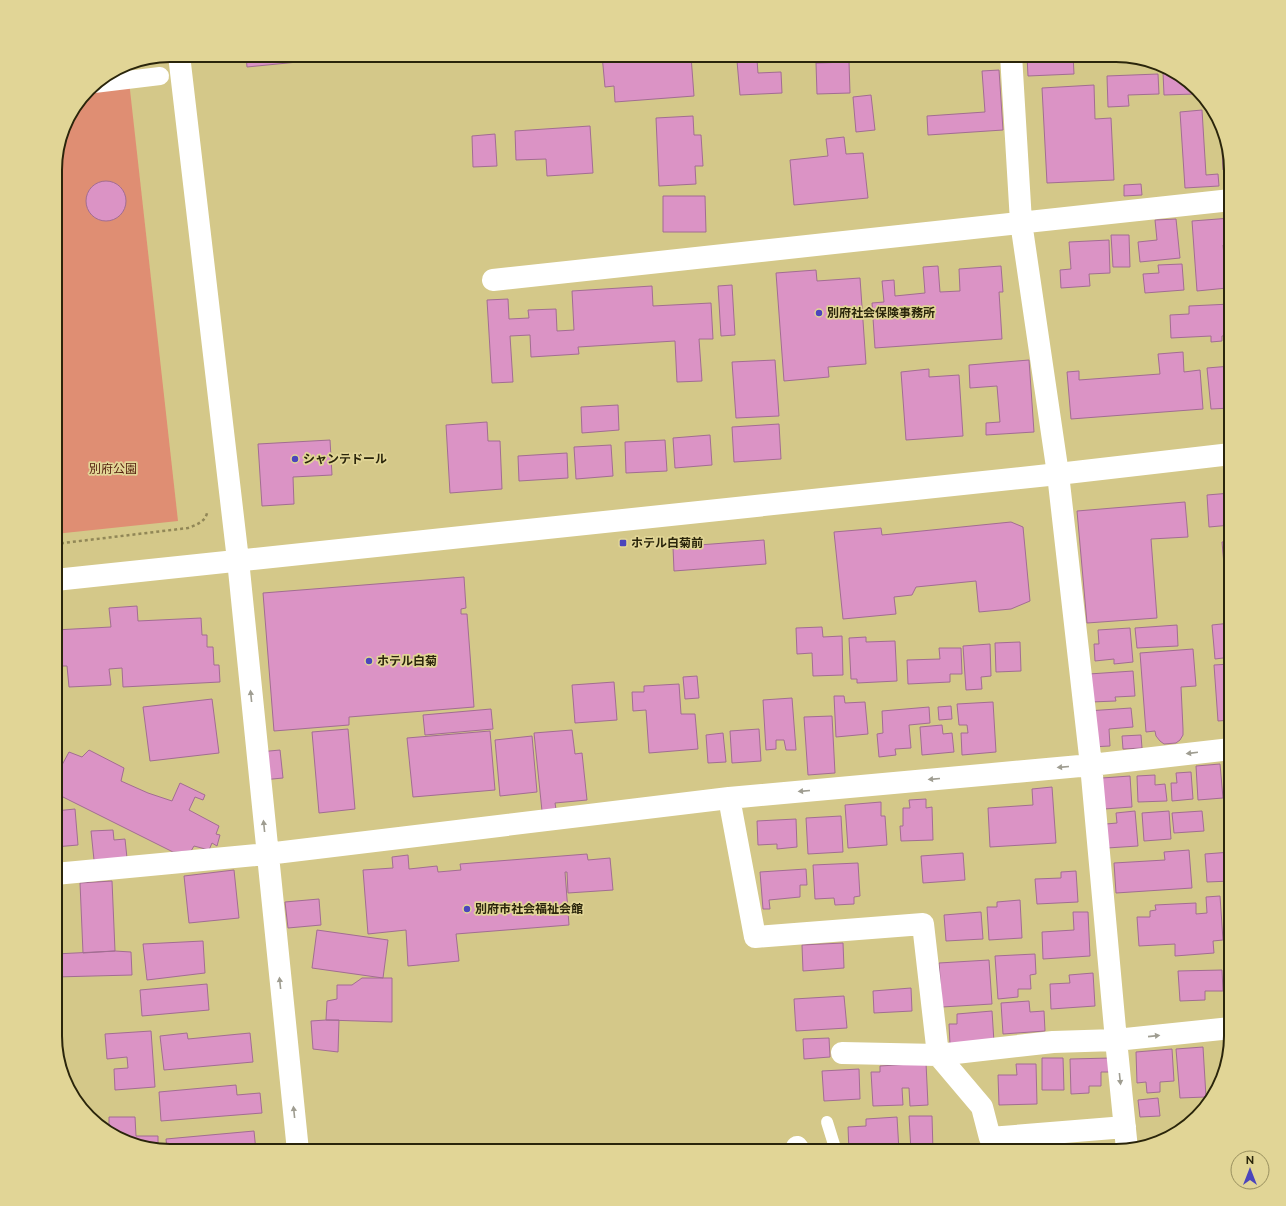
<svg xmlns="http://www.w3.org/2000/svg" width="1286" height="1206" viewBox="0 0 1286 1206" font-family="Raleway,'Noto Sans JP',sans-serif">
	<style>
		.green { fill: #df8e73 }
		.building { fill: #db93c5; stroke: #a26d92 }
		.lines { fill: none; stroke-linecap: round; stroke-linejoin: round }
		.path { stroke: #918757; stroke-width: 2.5; stroke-dasharray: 3 3; stroke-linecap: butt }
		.service { stroke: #fff; stroke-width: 12 }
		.pedestrian { stroke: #fff; stroke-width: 18 }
		.minor { stroke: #fff; stroke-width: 22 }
		.tertiary { stroke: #fff; stroke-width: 22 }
		.oneway { fill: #9f9d91 }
		.poi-dot { fill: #4b45bc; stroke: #e1d596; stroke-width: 1.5 }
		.labels { text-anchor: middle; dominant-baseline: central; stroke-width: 3.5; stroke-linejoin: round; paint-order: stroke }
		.poi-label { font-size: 12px; font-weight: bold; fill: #2a250b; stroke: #e1d596; text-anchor: start }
		.park-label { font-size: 12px; fill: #562210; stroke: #e1d596 }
		.rim { fill: none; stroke: #2a250b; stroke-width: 2 }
	</style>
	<rect width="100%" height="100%" fill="#d4c889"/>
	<path class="green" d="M127,63L178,521L55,534V162L67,119L94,84Z"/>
	<path class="building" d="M246,55H307L308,61L247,67Z
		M602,55H612L613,62L691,56L694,96L615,102L614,86L605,87Z
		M853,55H887L853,59Z
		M1073,55L1074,74L1028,76L1027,56Z
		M757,60L758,73L781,72L782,93L740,95L737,61Z
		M849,62L850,93L817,94L816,63Z
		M999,70L1003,130L928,135L927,116L985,112L982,71Z
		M1163,72H1174L1195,87V94L1164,95Z
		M1158,74L1159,94L1128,95L1129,106L1108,107L1107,76Z
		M1094,85L1095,119L1111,118L1114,180L1047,183L1042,88Z
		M871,95L875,130L856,132L853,97Z
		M1202,110L1206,175L1218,174L1219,186L1185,188L1180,112Z
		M693,116L694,135H701L703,166H695L696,184L659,186L656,118Z
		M590,126L593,173L547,176L546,159L516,160L515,131Z
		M1221,127H1222L1231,163V169L1223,170Z
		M495,134L497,166L473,167L472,136Z
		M844,137L846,154L863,153L868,198L794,205L790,160L828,156L826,139Z
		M86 201a20 20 0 1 1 40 0a20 20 0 1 1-40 0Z
		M1141,184L1142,195L1124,196V185Z
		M663,196H705L706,232H663Z
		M1231,218V245H1223L1227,288L1197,291L1192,221Z
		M1176,219L1180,258L1140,262L1138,242L1157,240L1155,220Z
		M1111,235H1129L1130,267H1113Z
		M1109,240L1110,273L1089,274L1090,286L1061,288L1060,270L1071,269L1069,242Z
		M1182,264L1184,290L1145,293L1143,274L1159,273L1158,265Z
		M938,266L940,292L960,291L959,269L1001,266L1003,292H999L1002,339L875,348L872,303L884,302L882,281L894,280L895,296L925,293L923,267Z
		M816,270L817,281L860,278L866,364L828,367L829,377L784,381L776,273Z
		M732,285L735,335L721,336L718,286Z
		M652,286L653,306L711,303L713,339H699L702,381L677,382L675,341L578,347L579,354L531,357L530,335L510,336L513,382L492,383L487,300L508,299L509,319L529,318L528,310L556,309L557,331L574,330L572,291Z
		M1231,304V335L1222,336V341L1211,342V336L1171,338L1170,315L1189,314V306Z
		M1183,352L1184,372L1200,370L1203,409L1071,419L1067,372L1079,371V380L1160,374L1158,354Z
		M775,360L779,416L736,418L732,362Z
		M1029,360L1034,432L986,435V423L1000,422L997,386L970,388L969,365Z
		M1231,366V408L1211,409L1207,368Z
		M929,369V377L959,375L963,436L906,440L901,372Z
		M618,405L619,430L582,433L581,407Z
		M487,422L488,441H500L502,489L450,493L446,425Z
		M779,424L781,459L734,462L732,427Z
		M710,435L712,465L675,468L673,438Z
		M330,440L332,475L293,477L294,504L262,506L258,444Z
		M665,440L667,471L626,473L625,442Z
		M611,445L613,476L576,479L574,447Z
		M567,453L568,478L519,481L518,456Z
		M1231,493V525L1209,527L1207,495Z
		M1185,502L1188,537L1151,539L1157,618L1087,623L1077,511Z
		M1011,522L1023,527L1030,601L1011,609L979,612L976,581L916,587L912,595L894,597L896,614L843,619L834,532L881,528L882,535Z
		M764,540L766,564L674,571L673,547Z
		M1231,541V576H1225L1222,542Z
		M464,577L466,608L461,609V614H467L474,707L349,717V725L274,731L263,593Z
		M137,606L138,621L201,618L202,635H207V647H213L214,665H219L220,682L123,687L122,668L109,669L111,685L69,687L67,666H55V630L111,627L109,608Z
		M1231,623V657L1215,659L1212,625Z
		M1177,625L1178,646L1137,648L1135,628Z
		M822,627L823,637L842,636L843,675L813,676L812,653L797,654L796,628Z
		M1130,628L1133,662L1114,664V659L1095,661L1094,644H1099L1098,630Z
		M866,637V642L895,641L897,681L857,683V679H851L849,638Z
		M1020,642L1021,671L996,672L995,643Z
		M990,644L991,676L981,677L982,689L966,690L963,646Z
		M939,648H961L962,674H950V682L908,684L907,660L940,659Z
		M1193,649L1196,686L1181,687L1183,729V735L1180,740L1176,743L1164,744L1160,741L1156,736L1155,731L1146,732L1140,653Z
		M1231,664V720L1218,721L1214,665Z
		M1133,671L1135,696L1115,697L1116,701L1091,702L1089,674Z
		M697,676L699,698L685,699L683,677Z
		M614,682L617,720L575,723L572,685Z
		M679,684L681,714H695L698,749L649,753L646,710L633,711L632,692H644V686Z
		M834,696H844L845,703L865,702L868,734L836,737Z
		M792,698L796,750H786L784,740H776V749L766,750L763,700Z
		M212,699L219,753L150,761L143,707Z
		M993,702L996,752L962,755L961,733H968L967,725H959L957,704Z
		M951,706L952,719L939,720L938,707Z
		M929,707L930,723L909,725L911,748L895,749L896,755L879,757L877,734L883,733L882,711Z
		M1131,708L1133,727L1109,729L1110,746L1090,747L1087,711Z
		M491,709L493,729L425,735L423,715Z
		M832,716L835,773L808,775L804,717Z
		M942,725L943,734L952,733L954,752L922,755L920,727Z
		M348,729L355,809L319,813L312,732Z
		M759,729L761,761L732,763L730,731Z
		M572,730L575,754L582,753L587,800L555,803L556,809L542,811L534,733Z
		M490,731L495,790L413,797L407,738Z
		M723,733L726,762L708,763L706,735Z
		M1141,735L1142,748L1123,749L1122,736Z
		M532,736L537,792L500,796L495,740Z
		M89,750L124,768L121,781L148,793L172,801L180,783L205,795L203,800L195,797L189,810L219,826L216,834L220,835L217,846L212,843L209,850L194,846L191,851L173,852L55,793V778L69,752L82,757Z
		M280,750L283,778L262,780L259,752Z
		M1220,764L1223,798L1198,800L1196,766Z
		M1191,772L1193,799L1172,801L1171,783H1177L1176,773Z
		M1155,775V785L1165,784L1167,801L1138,802L1137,776Z
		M1130,776L1132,807L1104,809L1102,778Z
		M1052,787L1056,843L990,847L988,808L1033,805L1032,789Z
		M926,799V808L932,807L933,840L901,841L900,826H903V808H910L909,800Z
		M881,802V816H885L887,845L848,848L845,805Z
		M75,809L78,845L55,847V811Z
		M1135,811L1138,846L1107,848L1106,824L1117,823L1116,813Z
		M1169,811L1171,839L1144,841L1142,813Z
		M1202,811L1204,831L1174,833L1172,813Z
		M841,816L843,852L808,854L806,818Z
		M796,819L797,847L777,849V844L758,845L757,821Z
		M113,830L114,840L125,839L127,858L94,860L91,831Z
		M1189,850L1192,888L1116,893L1114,863L1165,860L1164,852Z
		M1231,852V881L1207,882L1205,854Z
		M963,853L965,880L923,883L921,856Z
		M587,854L588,860L610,858L613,890L568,893L567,872H565L569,925L456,934L459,961L408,966L406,930L368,934L363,870L393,868L392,857L408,855L409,869L437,866L438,872L461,870L460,864Z
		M858,863L860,896L854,897V904L835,905L834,898L815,899L813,865Z
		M806,869L807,885H800V897L769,900L770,909H763L760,872Z
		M234,870L239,918L189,923L184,876Z
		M1076,871L1078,902L1037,904L1035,879L1061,878V872Z
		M112,881L115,951L83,953L80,883Z
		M1220,896L1223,940L1213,941L1214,953L1175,956V944L1139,946L1137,917H1150V911L1156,910L1155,905L1196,903V914L1207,913L1206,897Z
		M319,899L321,925L288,928L285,902Z
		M1020,900L1022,938L989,940L987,907H997V902Z
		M981,912L983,939L946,941L944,915Z
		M1073,912H1088L1090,956L1043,959L1042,932L1074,930Z
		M317,930L388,940L383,978L312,968Z
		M203,941L205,973L147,980L143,944Z
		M843,943L844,968L803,971L802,945Z
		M115,951L131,952L132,975L55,977V954Z
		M1035,954L1036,974L1030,975L1031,989H1018V997L998,999L995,956Z
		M989,960L992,1004L942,1007L939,963Z
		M1222,970L1223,991H1205V1000L1180,1001L1178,971Z
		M1093,973L1095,1006L1051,1009L1050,984L1070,983L1069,975Z
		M362,978H392V1022L326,1020L327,1001L337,999V985H352Z
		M207,984L209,1010L142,1016L140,990Z
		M911,988L912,1011L874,1013L873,991Z
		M844,996L847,1028L796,1031L794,999Z
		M1029,1001L1030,1012L1044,1011L1045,1031L1003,1034L1001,1003Z
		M992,1011L994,1042L950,1044L949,1024H957V1014Z
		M326,1020H339L338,1052L313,1049L311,1021Z
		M151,1031L155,1087L115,1090L114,1069L128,1068L127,1057L107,1059L105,1034Z
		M187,1033L188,1039L250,1033L253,1062L164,1070L160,1036Z
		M829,1038L830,1057L804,1059L803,1039Z
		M1203,1047L1206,1097L1180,1098L1176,1049Z
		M1172,1049L1174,1081L1160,1082V1092L1147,1093L1146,1082L1137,1083L1136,1052Z
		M1042,1058H1063L1064,1090H1042Z
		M1111,1058V1072H1101V1086H1089V1093L1071,1094L1070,1059Z
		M926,1063L928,1105L910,1106L909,1088H902L903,1105L873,1106L871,1072H880V1066Z
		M1016,1064H1036L1037,1104L999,1105L998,1075H1017Z
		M859,1069L860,1099L824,1101L822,1071Z
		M236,1085L237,1095L260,1093L262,1113L161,1121L159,1092Z
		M1158,1098L1160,1116L1140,1117L1138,1100Z
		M909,1116H932L933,1151H911Z
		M109,1117H135L136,1136H158V1148L126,1142L109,1131Z
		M897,1117L899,1151H849L848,1127L866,1126V1119Z
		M254,1131L256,1151L167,1150L166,1139Z"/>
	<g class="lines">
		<path class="path" d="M55,544L188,528C196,525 205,522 207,513"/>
		<path class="service" d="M827,1122L836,1151"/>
		<path class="pedestrian" d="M94,84L160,76"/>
		<path class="minor" d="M1011,55L1021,222L1058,474L1091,765L1116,1040L1127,1149
			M493,280L1231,200
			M238,560L298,1151
			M729,798L755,937L923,924L938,1055L982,1107L990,1138L1125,1127
			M55,874L267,854L729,798L1091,765L1231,749
			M842,1053L938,1055L1053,1042L1116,1040L1231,1028
			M797,1147L800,1151"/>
		<path class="tertiary" d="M179,55L238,560
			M55,580L1058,474L1231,454"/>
	</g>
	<defs><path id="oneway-solid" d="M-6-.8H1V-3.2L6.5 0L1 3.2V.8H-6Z"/></defs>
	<g class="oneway">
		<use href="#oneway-solid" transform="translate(251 696) rotate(-96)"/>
		<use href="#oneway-solid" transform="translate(1192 753) rotate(173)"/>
		<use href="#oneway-solid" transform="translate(1063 767) rotate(175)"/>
		<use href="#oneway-solid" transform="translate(934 779) rotate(175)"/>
		<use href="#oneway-solid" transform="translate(804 791) rotate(175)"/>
		<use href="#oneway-solid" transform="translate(264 826) rotate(-96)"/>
		<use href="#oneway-solid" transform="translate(280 983) rotate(-96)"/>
		<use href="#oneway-solid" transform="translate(1154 1036) rotate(-6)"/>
		<use href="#oneway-solid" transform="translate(1120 1079) rotate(84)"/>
		<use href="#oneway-solid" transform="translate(294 1112) rotate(-96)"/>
	</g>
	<g class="poi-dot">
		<circle cx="819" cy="313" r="4"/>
		<circle cx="295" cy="459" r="4"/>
		<rect x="619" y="539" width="8" height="8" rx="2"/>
		<circle cx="369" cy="661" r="4"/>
		<circle cx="467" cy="909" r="4"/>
	</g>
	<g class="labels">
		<g class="poi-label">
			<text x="827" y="313">別府社会保険事務所</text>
			<text x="303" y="459">シャンテドール</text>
			<text x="631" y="543">ホテル白菊前</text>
			<text x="377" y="661">ホテル白菊</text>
			<text x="475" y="909">別府市社会福祉会館</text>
		</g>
		<g class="park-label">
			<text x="113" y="469">別府公園</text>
		</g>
	</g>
	<path d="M0 0H1286V1206H0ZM170 62H1116A108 108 0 0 1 1224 170V1036A108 108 0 0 1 1116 1144H170A108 108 0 0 1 62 1036V170A108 108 0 0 1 170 62Z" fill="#e1d596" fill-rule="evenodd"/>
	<path class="rim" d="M170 62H1116A108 108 0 0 1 1224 170V1036A108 108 0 0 1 1116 1144H170A108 108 0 0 1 62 1036V170A108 108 0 0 1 170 62Z"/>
	<g transform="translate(1250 1170)"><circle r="19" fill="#e1d596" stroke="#988f5e"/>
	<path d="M0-3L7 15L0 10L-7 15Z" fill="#4b45bc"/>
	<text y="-6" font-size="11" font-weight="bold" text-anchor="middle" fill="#2a250b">N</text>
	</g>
</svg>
